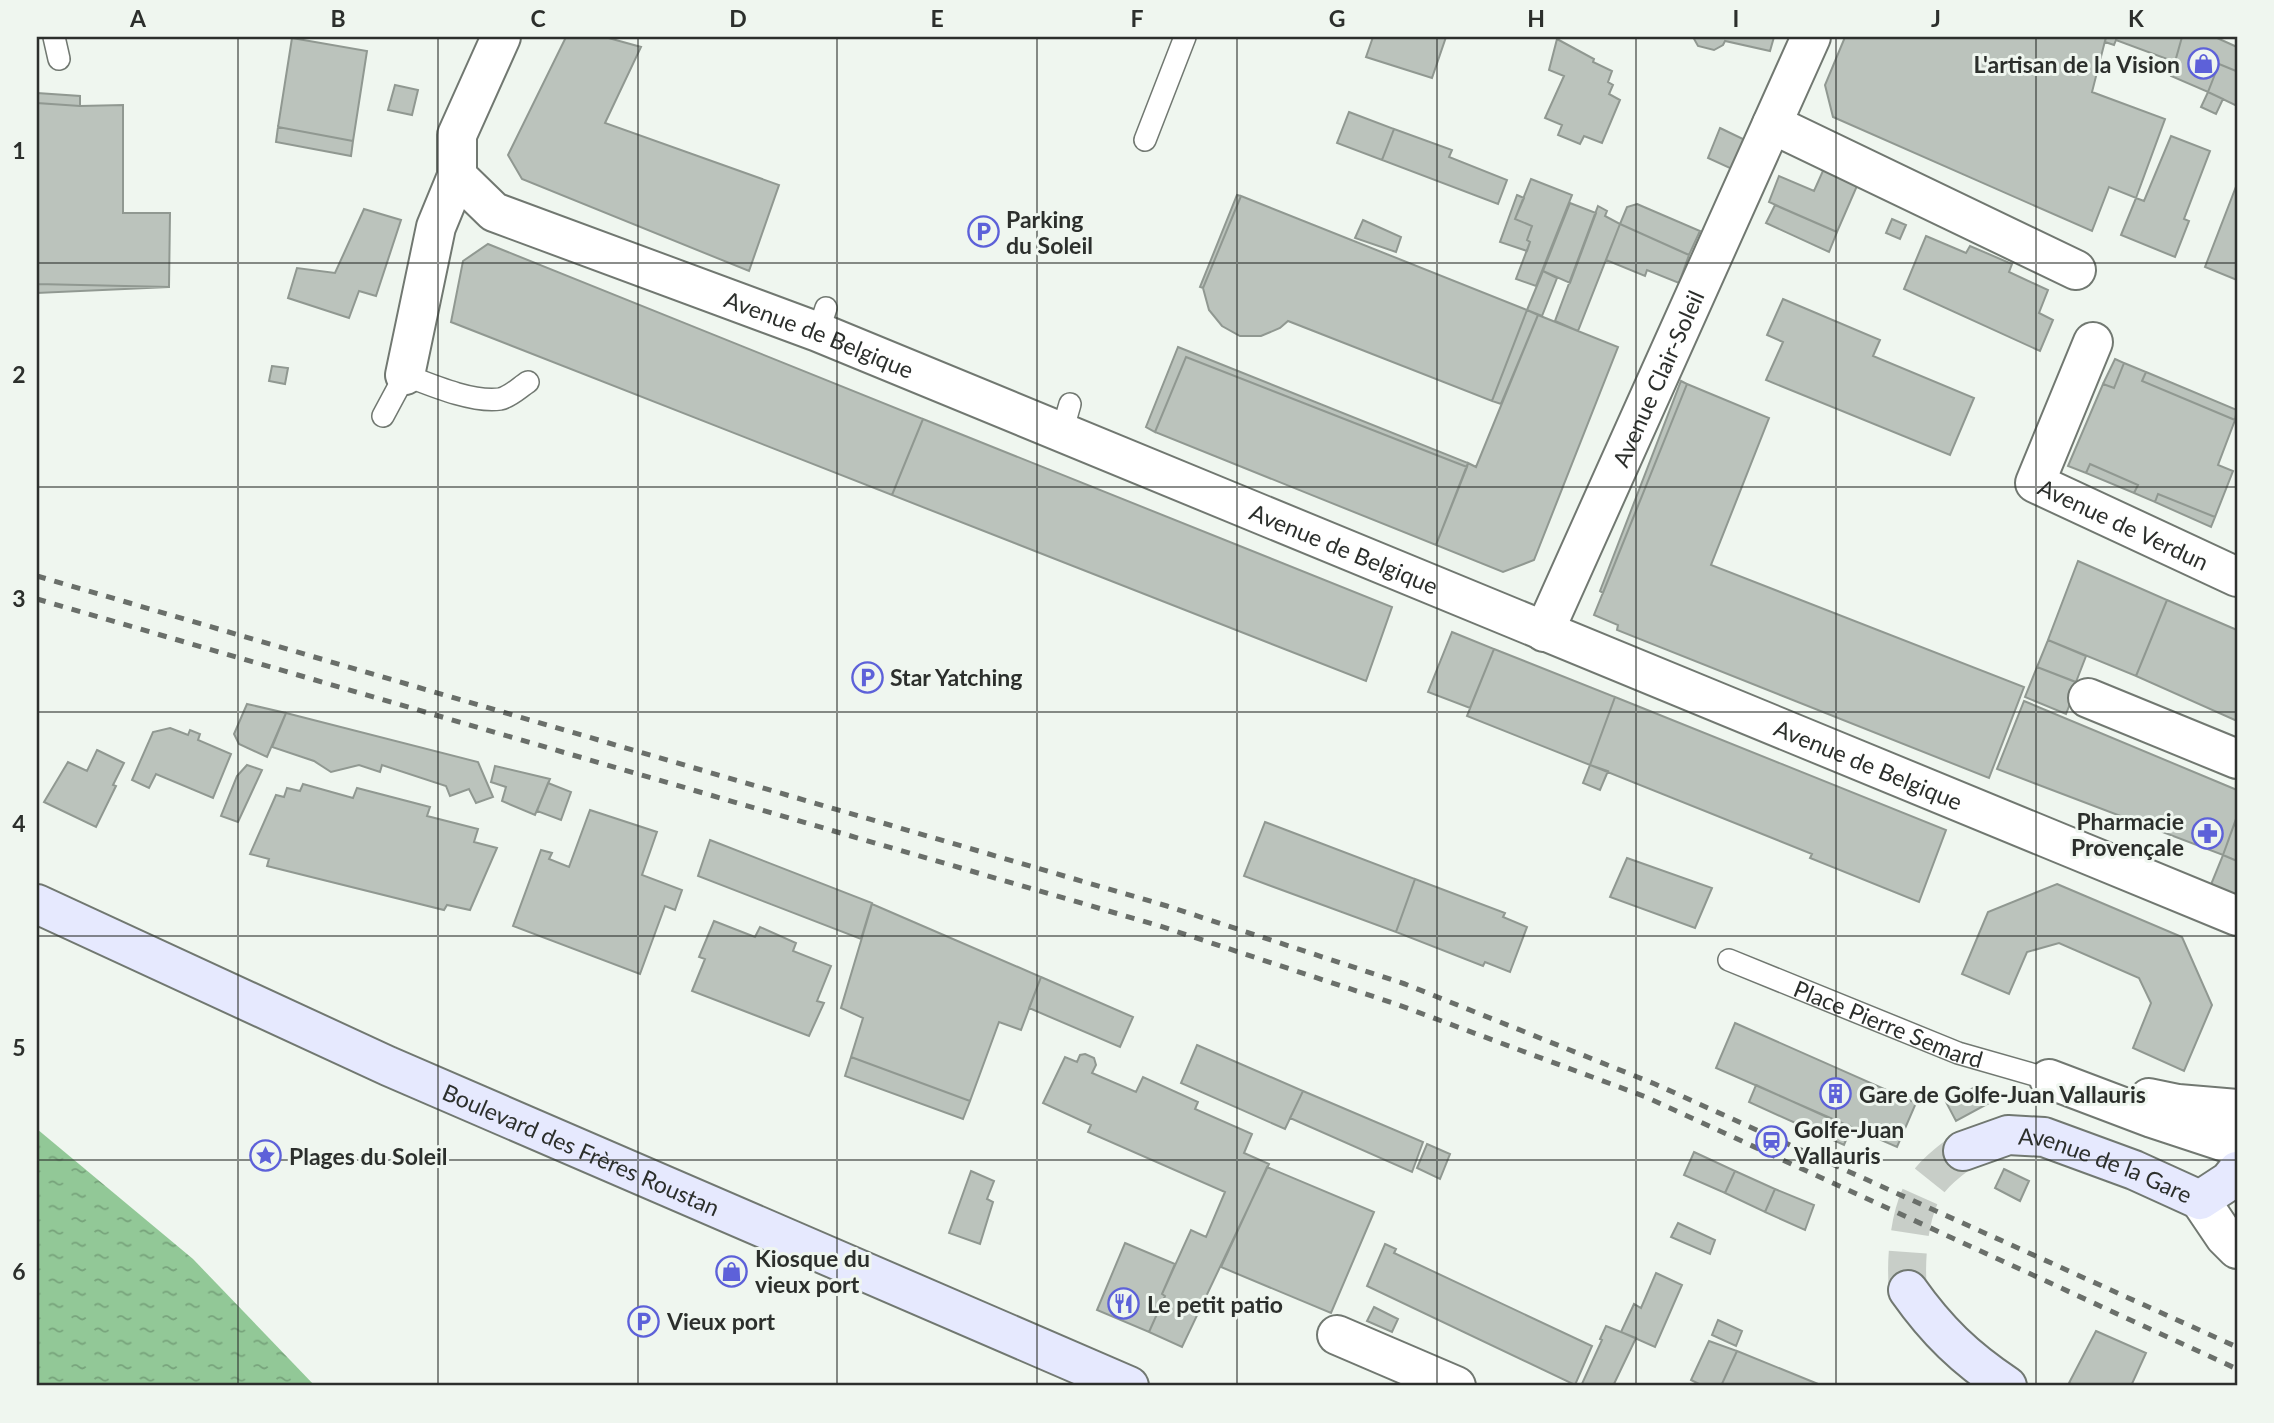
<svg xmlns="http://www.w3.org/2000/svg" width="2274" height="1423" viewBox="0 0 2274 1423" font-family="Lato,sans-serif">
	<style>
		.water { fill: url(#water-ripples) }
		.building { fill: #bbc3bc; stroke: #909891; stroke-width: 2 }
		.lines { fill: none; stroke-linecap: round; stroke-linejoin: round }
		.secondary-tunnel { stroke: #c8cec8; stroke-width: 38; stroke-dasharray: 38 19; stroke-linecap: butt }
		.lane-casing { stroke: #717871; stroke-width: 24 }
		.street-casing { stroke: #717871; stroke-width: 42 }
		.secondary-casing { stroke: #717871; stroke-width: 42 }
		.lane { stroke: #fff; stroke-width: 21 }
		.street { stroke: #fff; stroke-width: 38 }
		.secondary { stroke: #e6e9fe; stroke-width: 38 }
		.rail { stroke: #6a6f6a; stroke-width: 5; stroke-dasharray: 9 9; stroke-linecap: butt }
		.grid { fill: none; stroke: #2c2f2c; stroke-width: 2; stroke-opacity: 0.55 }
		.labels { text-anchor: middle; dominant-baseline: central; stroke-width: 6; stroke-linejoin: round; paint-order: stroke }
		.poi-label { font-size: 23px; font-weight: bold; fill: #2c2f2c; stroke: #eff6ef; text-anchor: start }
		.street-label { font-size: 23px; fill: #2c2f2c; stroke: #eff6ef }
		.neatline { fill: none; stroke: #2c2f2c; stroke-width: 2.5 }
		.grid-label { font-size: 23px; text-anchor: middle; font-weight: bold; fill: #2c2f2c }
	</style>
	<defs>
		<pattern id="water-ripples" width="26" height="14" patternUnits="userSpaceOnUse" patternTransform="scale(1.75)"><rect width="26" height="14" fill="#92c897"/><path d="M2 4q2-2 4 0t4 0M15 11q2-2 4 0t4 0" fill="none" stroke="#77a37b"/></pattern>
	</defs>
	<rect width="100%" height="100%" fill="#eff6ef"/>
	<path class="water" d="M37,1129L193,1259L315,1386H37Z"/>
	<path class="building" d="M566,37H605L641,47L605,123L779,185L749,271L522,179L508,155Z
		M1373,37H1446L1432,78L1366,57Z
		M1693,37H1774L1770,51L1725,41L1723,45L1714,50L1698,46Z
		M1845,37H2106L2092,92L2165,119L2136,198L2109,187L2092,231L1833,117L1825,85Z
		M2106,37H2182L2175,62L2116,40L2114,45L2105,42Z
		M2182,37H2215L2237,47L2236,71L2219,64L2208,92L2171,76Z
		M292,38L367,51L353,141L278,127Z
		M1557,39L1594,59L1593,62L1612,71L1608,82L1613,85L1609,94L1620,100L1602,143L1584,136L1580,144L1558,135L1562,125L1545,118L1564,76L1549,70Z
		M2219,64L2236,71L2237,69V106L2208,92Z
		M395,85L418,90L412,115L388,110Z
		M2208,92L2223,99L2216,114L2201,107Z
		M37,93L80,96V106L37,103Z
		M37,103L80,106L123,105V213H170L169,287L37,284Z
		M1349,112L1394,129L1382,160L1337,143Z
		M278,127L353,141L351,156L276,142Z
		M1720,128L1745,140L1732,169L1708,158Z
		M1394,129L1452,150L1449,157L1507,180L1498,204L1382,160Z
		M2171,136L2210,151L2184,219L2189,221L2175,257L2121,235L2136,198L2144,201Z
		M1826,164L1860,179L1837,232L1769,202L1779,176L1814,191Z
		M1531,179L1572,195L1536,286L1516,279L1530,242L1527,240L1532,226L1515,219Z
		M2237,184V280L2205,267Z
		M1237,195L1241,196L1203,288L1200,287Z
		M1517,195L1524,198L1515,219L1532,226L1527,240L1530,242L1527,251L1500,242Z
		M1241,196L1527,310L1492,401L1288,321L1280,328L1261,336H1240L1222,326L1209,310L1203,288Z
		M1570,203L1596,213L1570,283L1543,271Z
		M1637,204L1700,231L1689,255L1620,224L1627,207Z
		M1775,205L1837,232L1829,252L1766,223Z
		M1598,206L1607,211L1605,216L1620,224L1578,331L1555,321Z
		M364,209L401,220L376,296L359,291L349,318L288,298L297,268L335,273Z
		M1892,219L1906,225L1900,239L1886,233Z
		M1363,220L1401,237L1396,252L1355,238Z
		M1620,224L1689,255L1679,283L1647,270L1645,276L1606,260Z
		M1926,236L1966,253L1970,246L2012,264L2009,272L2048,290L2039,313L2053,320L2040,351L1904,289Z
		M488,244L923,419L892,495L451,322L463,261Z
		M1543,271L1557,278L1542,316L1527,310Z
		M37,284L169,287L37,293Z
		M1783,299L1880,340L1873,356L1974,398L1950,455L1766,380L1783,342L1767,335Z
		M1527,310L1538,315L1501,404L1492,401Z
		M1538,315L1618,347L1534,560L1503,572L1436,545L1468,463L1476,467Z
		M1178,347L1468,463L1467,467L1186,357L1155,432L1146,427Z
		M1186,357L1467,467L1436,545L1155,432Z
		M2115,359L2124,363L2114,388L2103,384Z
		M2124,363L2146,372L2142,381L2235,420L2218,465L2233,471L2215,517L2158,494L2155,502L2134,493L2138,485L2090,464L2086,473L2068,466L2103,384L2114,388Z
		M272,366L288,368L285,384L269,381Z
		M2146,372L2237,410L2235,420L2142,381Z
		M1681,381L1687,384L1603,593L1600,591Z
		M1687,384L1769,418L1711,565L2024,687L1989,778L1617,630L1618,625L1594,615Z
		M923,419L1392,607L1366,681L892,495Z
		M2090,464L2138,485L2134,493L2086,473Z
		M2158,494L2215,517L2211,527L2155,502Z
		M2078,561L2167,600L2136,676L2048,640Z
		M2167,600L2237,630V721L2136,676Z
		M1452,632L1494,649L1470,708L1428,692Z
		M2048,640L2086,656L2076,682L2037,667Z
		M1494,649L1615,697L1590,765L1467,716Z
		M2037,667L2078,683L2066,714L2025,697Z
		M1615,697L1946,830L1919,902L1810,858L1812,854L1590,765Z
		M2024,701L2237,790V816L2223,855L1997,769Z
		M247,704L286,713L267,757L239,744L234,734Z
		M286,713L478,762L493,797L476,803L469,789L450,796L446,786L382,765L380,772L359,765L331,772L314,761L272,747Z
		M170,728L188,735L190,730L200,734L198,740L231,754L213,798L156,774L149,788L132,780L153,732Z
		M97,750L124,763L113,785L116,786L96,827L44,802L68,762L87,771Z
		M247,765L262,770L238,822L221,816L237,776Z
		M1590,765L1608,771L1600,790L1583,783Z
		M495,766L550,779L535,815L502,801L506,787L491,782Z
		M548,783L571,792L561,820L537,811Z
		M303,784L353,798L357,788L430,807L427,816L478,829L474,842L497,848L470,910L447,905L444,910L267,866L269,859L250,854L276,795L284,797L287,788L300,791Z
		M590,810L657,832L642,875L682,890L675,910L665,906L640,974L513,926L541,850L552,853L549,859L569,867Z
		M1265,822L1415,879L1396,932L1244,876Z
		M2234,825L2237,826V861L2223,855Z
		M710,840L872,903L861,939L698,876Z
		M2223,855L2237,861V898L2210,887Z
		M1627,858L1712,888L1695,928L1610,897Z
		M1415,879L1505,913L1503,917L1527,927L1510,972L1485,962L1483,966L1396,932Z
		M2057,884L2182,937L2212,1005L2184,1071L2133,1048L2151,1003L2139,978L2059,943L2027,952L2009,994L1962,974L1988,912Z
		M872,904L1041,977L1021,1030L999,1022L970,1101L851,1057L863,1018L841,1008Z
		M714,921L755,937L760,927L796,943L793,951L831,966L817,1001L824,1003L809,1036L692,991L705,959L699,957Z
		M1041,977L1133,1017L1120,1047L1029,1008Z
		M1735,1023L1916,1103L1897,1147L1716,1068Z
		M1197,1045L1303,1091L1285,1129L1181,1083Z
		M1085,1054L1094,1058L1096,1065L1092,1073L1136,1092L1143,1077L1198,1102L1195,1109L1252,1134L1244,1153L1269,1164L1182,1347L1149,1332L1165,1296L1162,1294L1191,1230L1206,1237L1225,1192L1088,1132L1091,1125L1043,1103L1065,1057L1077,1062L1080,1055Z
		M851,1057L970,1101L963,1119L845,1076Z
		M1756,1085L1851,1128L1844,1145L1749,1102Z
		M1979,1085L1989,1103L1956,1121L1946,1102Z
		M1303,1091L1423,1142L1412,1172L1290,1118Z
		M1427,1144L1450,1154L1440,1179L1417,1168Z
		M1694,1152L1735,1171L1725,1193L1684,1175Z
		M1267,1167L1374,1212L1331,1313L1221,1267Z
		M2004,1169L2029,1181L2020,1201L1995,1188Z
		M971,1171L994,1181L987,1199L993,1202L980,1244L949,1233Z
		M1735,1171L1775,1189L1765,1212L1725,1193Z
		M1775,1189L1814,1205L1805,1230L1765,1212Z
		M1678,1223L1715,1240L1710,1254L1671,1237Z
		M1125,1243L1175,1264L1162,1294L1165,1296L1149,1332L1097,1310Z
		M1385,1244L1396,1249L1394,1253L1592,1346L1575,1385L1367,1286Z
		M1656,1273L1682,1285L1655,1347L1621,1332L1634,1304L1641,1308Z
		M1374,1307L1398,1319L1392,1332L1367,1321Z
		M1718,1320L1742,1331L1736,1346L1712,1335Z
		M1606,1326L1636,1338L1613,1386H1581L1602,1340L1600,1339Z
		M2096,1331L2146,1353L2131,1386H2076L2069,1383Z
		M1709,1341L1737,1351L1721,1386H1703L1691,1380Z
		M1737,1351L1823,1386H1721Z"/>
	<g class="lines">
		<path class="secondary-tunnel" d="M1908,1290C1905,1260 1909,1209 1927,1184C1936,1171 1951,1160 1963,1151"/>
		<defs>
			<g id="lane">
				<path d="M54,37L59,59"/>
				<path d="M1145,140L1185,37"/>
				<path d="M818,332L826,308"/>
				<path d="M383,416L405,375C431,385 473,403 500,399C510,397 520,387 528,382"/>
				<path d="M1062,432L1070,404"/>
				<path id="s1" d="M1729,960L1958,1053L2049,1079"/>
			</g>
			<g id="street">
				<path d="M1772,124L2076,270"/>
				<path id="s2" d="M457,176L494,212L818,332L2237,916"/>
				<path id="s3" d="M2093,342L2035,483L2237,577"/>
				<path d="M405,375L436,227L457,176V135L501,37"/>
				<path id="s4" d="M1544,632L1811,37"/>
				<path d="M2088,698L2237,759"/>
				<path d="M2049,1079L2152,1118L2237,1146"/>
				<path d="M2149,1098L2178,1104L2237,1109"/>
				<path d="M2200,1200L2225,1237L2237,1249"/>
				<path d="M1337,1335L1456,1386"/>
			</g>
			<g id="secondary">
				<path id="s5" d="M37,904L388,1066L1129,1386"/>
				<path id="s6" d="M1963,1151L2008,1135L2044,1137L2134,1170L2200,1200L2229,1181L2237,1171"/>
				<path d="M1908,1290C1937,1331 1965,1358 2007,1386"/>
			</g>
		</defs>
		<use href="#lane" class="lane-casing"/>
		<use href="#street" class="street-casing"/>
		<use href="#secondary" class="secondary-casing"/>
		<use href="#lane" class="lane"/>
		<use href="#street" class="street"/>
		<use href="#secondary" class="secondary"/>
		<path class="rail" d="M37,576L1167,906L1405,984L1655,1084L2237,1347
			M37,599L1160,926L1396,1004L1646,1097L2237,1369"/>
	</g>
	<path class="grid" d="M238,37V1386M438,37V1386M638,37V1386M837,37V1386M1037,37V1386M1237,37V1386M1437,37V1386M1636,37V1386M1836,37V1386M2036,37V1386M37,263H2237M37,487H2237M37,712H2237M37,936H2237M37,1160H2237"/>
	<defs>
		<symbol id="shop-ring" viewBox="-11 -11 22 22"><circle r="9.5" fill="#eff6ef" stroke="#5d61d9" stroke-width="1.5"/><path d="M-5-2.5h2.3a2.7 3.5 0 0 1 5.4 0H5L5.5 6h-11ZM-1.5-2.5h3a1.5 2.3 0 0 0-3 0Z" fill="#5d61d9"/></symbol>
		<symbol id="parking-ring" viewBox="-11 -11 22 22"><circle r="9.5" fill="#eff6ef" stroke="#5d61d9" stroke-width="1.5"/><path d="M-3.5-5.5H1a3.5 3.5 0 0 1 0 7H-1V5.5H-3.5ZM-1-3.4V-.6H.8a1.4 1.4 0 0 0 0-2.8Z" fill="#5d61d9"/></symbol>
		<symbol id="pharmacy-ring" viewBox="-11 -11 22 22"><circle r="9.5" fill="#eff6ef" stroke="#5d61d9" stroke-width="1.5"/><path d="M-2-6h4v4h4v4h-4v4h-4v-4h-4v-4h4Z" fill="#5d61d9"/></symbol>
		<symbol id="building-ring" viewBox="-11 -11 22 22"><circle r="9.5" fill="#eff6ef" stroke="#5d61d9" stroke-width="1.5"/><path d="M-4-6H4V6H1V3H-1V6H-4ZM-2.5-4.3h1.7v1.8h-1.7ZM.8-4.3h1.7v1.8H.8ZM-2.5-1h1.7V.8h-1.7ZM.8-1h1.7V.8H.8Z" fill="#5d61d9"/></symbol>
		<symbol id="station-ring" viewBox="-11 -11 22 22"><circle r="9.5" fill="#eff6ef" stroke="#5d61d9" stroke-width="1.5"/><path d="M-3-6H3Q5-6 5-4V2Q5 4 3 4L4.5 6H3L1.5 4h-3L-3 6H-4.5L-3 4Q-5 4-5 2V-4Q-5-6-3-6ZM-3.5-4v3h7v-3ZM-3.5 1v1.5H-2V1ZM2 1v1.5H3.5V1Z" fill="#5d61d9"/></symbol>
		<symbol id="sight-ring" viewBox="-11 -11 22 22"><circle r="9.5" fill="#eff6ef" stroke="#5d61d9" stroke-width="1.5"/><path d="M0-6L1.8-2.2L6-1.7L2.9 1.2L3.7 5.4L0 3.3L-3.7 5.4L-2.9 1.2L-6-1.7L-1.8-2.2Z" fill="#5d61d9"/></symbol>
		<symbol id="restaurant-ring" viewBox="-11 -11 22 22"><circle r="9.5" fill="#eff6ef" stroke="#5d61d9" stroke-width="1.5"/><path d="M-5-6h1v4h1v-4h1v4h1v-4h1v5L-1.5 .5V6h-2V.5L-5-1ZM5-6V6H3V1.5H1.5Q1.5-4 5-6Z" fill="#5d61d9"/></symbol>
	</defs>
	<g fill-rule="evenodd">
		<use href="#shop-ring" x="2186" y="46" width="35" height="35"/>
		<use href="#parking-ring" x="966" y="214" width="35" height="35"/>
		<use href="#parking-ring" x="850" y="660" width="35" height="35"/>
		<use href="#pharmacy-ring" x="2190" y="816" width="35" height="35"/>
		<use href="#building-ring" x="1818" y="1076" width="35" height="35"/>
		<use href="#station-ring" x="1754" y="1124" width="35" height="35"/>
		<use href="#sight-ring" x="248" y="1138" width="35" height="35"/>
		<use href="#shop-ring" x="714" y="1254" width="35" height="35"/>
		<use href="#restaurant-ring" x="1106" y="1286" width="35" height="35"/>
		<use href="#parking-ring" x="626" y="1304" width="35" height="35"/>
	</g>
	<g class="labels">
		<g class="poi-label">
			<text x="2180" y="64" text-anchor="end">L'artisan de la Vision</text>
			<text x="1006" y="219">Parking<tspan x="1006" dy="26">du Soleil</tspan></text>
			<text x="890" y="677">Star Yatching</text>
			<text x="2184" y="821" text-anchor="end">Pharmacie<tspan x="2184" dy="26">Provençale</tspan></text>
			<text x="1859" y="1094">Gare de Golfe-Juan Vallauris</text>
			<text x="1794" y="1129">Golfe-Juan<tspan x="1794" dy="26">Vallauris</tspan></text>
			<text x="289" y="1156">Plages du Soleil</text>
			<text x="755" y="1258">Kiosque du<tspan x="755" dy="26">vieux port</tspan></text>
			<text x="1147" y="1304">Le petit patio</text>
			<text x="667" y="1321">Vieux port</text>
		</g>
		<g class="street-label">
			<text stroke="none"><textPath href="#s2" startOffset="399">Avenue de Belgique</textPath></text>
			<text stroke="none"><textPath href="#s4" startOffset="278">Avenue Clair-Soleil</textPath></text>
			<text stroke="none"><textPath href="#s3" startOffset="250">Avenue de Verdun</textPath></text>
			<text stroke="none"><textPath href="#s2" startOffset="966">Avenue de Belgique</textPath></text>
			<text stroke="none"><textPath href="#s2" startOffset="1533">Avenue de Belgique</textPath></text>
			<text stroke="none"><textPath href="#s1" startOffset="172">Place Pierre Semard</textPath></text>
			<text stroke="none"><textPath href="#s5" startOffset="597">Boulevard des Frères Roustan</textPath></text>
			<text stroke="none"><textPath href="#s6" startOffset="150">Avenue de la Gare</textPath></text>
		</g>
	</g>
	<rect width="2274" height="1423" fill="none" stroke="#eff6ef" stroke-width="77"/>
	<rect x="38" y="38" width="2198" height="1346" class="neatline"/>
	<g class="grid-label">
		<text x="138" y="27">A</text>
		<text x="338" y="27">B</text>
		<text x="538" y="27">C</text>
		<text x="738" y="27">D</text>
		<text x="937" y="27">E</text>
		<text x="1137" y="27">F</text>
		<text x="1337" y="27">G</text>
		<text x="1536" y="27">H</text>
		<text x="1736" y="27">I</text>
		<text x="1936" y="27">J</text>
		<text x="2136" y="27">K</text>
		<text x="19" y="159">1</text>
		<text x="19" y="383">2</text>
		<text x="19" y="607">3</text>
		<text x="19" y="832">4</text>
		<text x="19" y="1056">5</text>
		<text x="19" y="1280">6</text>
	</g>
</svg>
